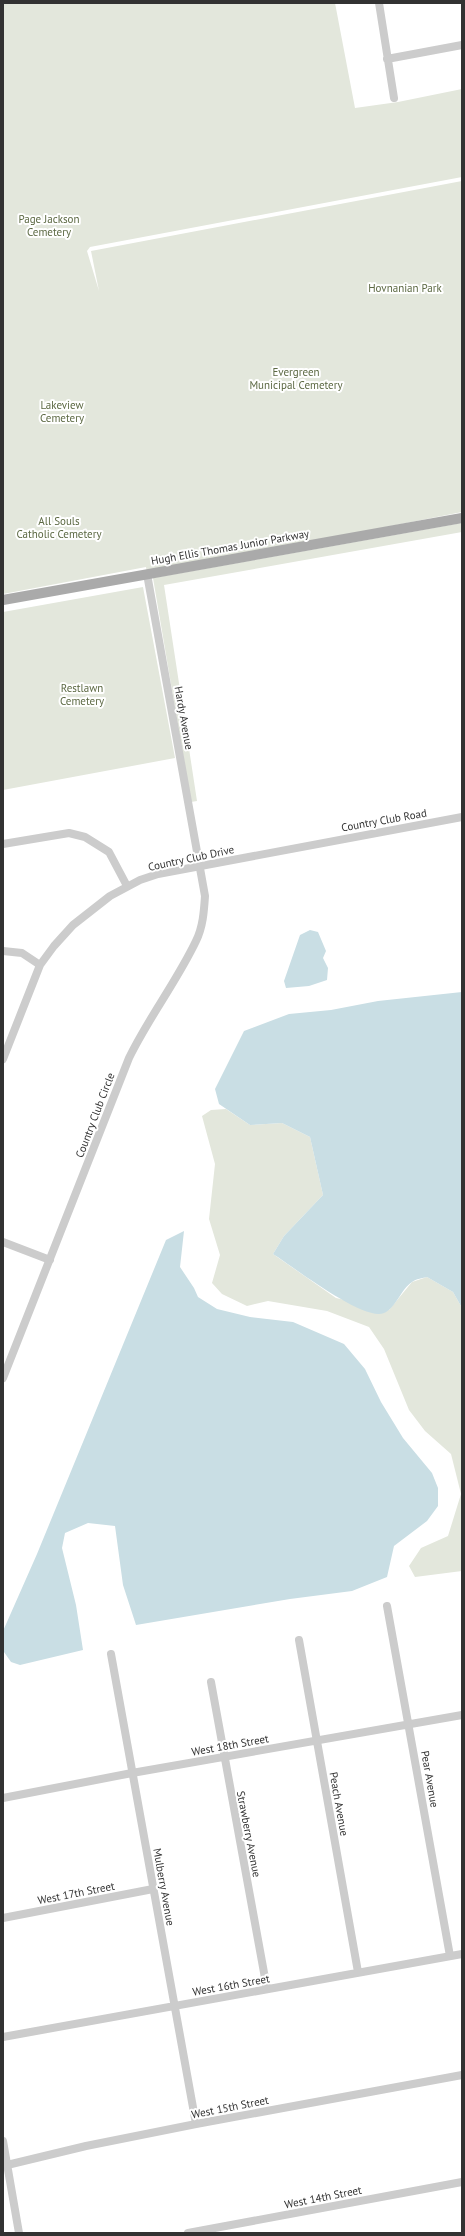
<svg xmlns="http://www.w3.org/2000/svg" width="465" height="2236" viewBox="0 0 465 2236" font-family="'PT Sans',sans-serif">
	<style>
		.green { fill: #e3e7dc }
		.water { fill: #c9dee4 }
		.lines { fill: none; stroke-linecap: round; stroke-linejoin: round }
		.minor { stroke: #ccc; stroke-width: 8 }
		.major { stroke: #aaa; stroke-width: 10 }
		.labels { text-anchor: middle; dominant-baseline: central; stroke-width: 4; stroke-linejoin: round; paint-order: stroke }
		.park-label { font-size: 11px; fill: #5c6943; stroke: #fff }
		.street-label { font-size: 11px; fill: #323232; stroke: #fff }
	</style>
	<rect width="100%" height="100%" fill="#fff"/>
	<path class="green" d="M3,3H335L355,108L398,102L462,89V177L90,247L87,251L99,291L91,251L462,181V512L147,574L146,567L3,594Z
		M462,523V532L164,585L197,801L191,802L153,578Z
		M143,587L175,758L3,790V612Z
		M226,1109L250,1125L282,1123L310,1137L323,1195L284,1236L273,1254L336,1298L389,1310L412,1282L427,1277L453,1292L462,1308V1571L415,1577L409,1566L421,1548L448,1536L461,1494L451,1454L425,1431L409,1410L384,1349L369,1327L327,1311L268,1301L247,1306L222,1294L212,1283L220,1255L209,1219L215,1164L202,1116L211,1110Z"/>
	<path class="water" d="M310,930L318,932L326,951L323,958L328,968L327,980L309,986L286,988L284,981L300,935Z
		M462,992V1308L453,1292L427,1277C423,1278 416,1279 412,1282C401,1289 396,1308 384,1313C364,1322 292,1266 273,1254L284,1236L323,1195L310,1137L282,1123L250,1125L219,1104L215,1089L244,1031L289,1014L331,1010L378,1001Z
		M184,1231L180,1267L194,1288L198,1297L217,1309L250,1317L293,1322L344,1344L365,1369L381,1402L403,1438L432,1473L438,1488V1506L427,1521L394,1546L387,1577L352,1591L290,1599L136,1625L123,1585L115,1526L88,1523L65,1533L62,1548L76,1605L83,1650L20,1665L11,1662L4,1652L3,1631L37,1554L166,1240Z"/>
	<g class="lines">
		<path class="minor" d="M379,3L394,98
			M387,59L462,45
			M3,844L69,833L85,837L109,852L127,886
			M3,951L22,953L40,965
			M3,1059L40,965L54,946L73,925L110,896L140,880L158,874L462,817
			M3,1242L50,1260
			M3,1378L129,1058C149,1017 177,981 196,941C203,927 204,911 205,896L147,574
			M387,1606L450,1956
			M299,1640L358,1972
			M111,1654L196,2124
			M211,1682L267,1989
			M3,1798L132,1773L462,1715
			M3,1918L153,1889
			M3,2037L462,1954
			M3,2141L19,2233
			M3,2166L86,2146L196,2124L462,2075
			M188,2233L462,2182"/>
		<path class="major" d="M3,600L462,518"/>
	</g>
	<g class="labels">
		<g class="park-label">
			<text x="49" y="219">Page Jackson<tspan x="49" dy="13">Cemetery</tspan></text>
			<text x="405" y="288">Hovnanian Park</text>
			<text x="296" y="372">Evergreen<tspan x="296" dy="13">Municipal Cemetery</tspan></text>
			<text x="62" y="405">Lakeview<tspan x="62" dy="13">Cemetery</tspan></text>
			<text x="59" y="521">All Souls<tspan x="59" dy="13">Catholic Cemetery</tspan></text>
			<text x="82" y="688">Restlawn<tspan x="82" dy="13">Cemetery</tspan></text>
		</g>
		<g class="street-label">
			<text transform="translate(230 547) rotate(-10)">Hugh Ellis Thomas Junior Parkway</text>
			<text transform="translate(184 718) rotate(80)">Hardy Avenue</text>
			<text transform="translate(384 820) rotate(-10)">Country Club Road</text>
			<text transform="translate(191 858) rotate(-12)">Country Club Drive</text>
			<text transform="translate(95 1115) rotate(-69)">Country Club Circle</text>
			<text transform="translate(230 1745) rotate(-10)">West 18th Street</text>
			<text transform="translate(430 1779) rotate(80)">Pear Avenue</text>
			<text transform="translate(339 1804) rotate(80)">Peach Avenue</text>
			<text transform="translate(249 1834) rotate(79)">Strawberry Avenue</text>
			<text transform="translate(164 1887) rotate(80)">Mulberry Avenue</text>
			<text transform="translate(76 1893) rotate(-11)">West 17th Street</text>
			<text transform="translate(231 1985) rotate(-10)">West 16th Street</text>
			<text transform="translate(230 2107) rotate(-11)">West 15th Street</text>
			<text transform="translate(323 2197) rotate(-11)">West 14th Street</text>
		</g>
	</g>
	<rect width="465" height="2236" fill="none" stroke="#323232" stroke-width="8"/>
</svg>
